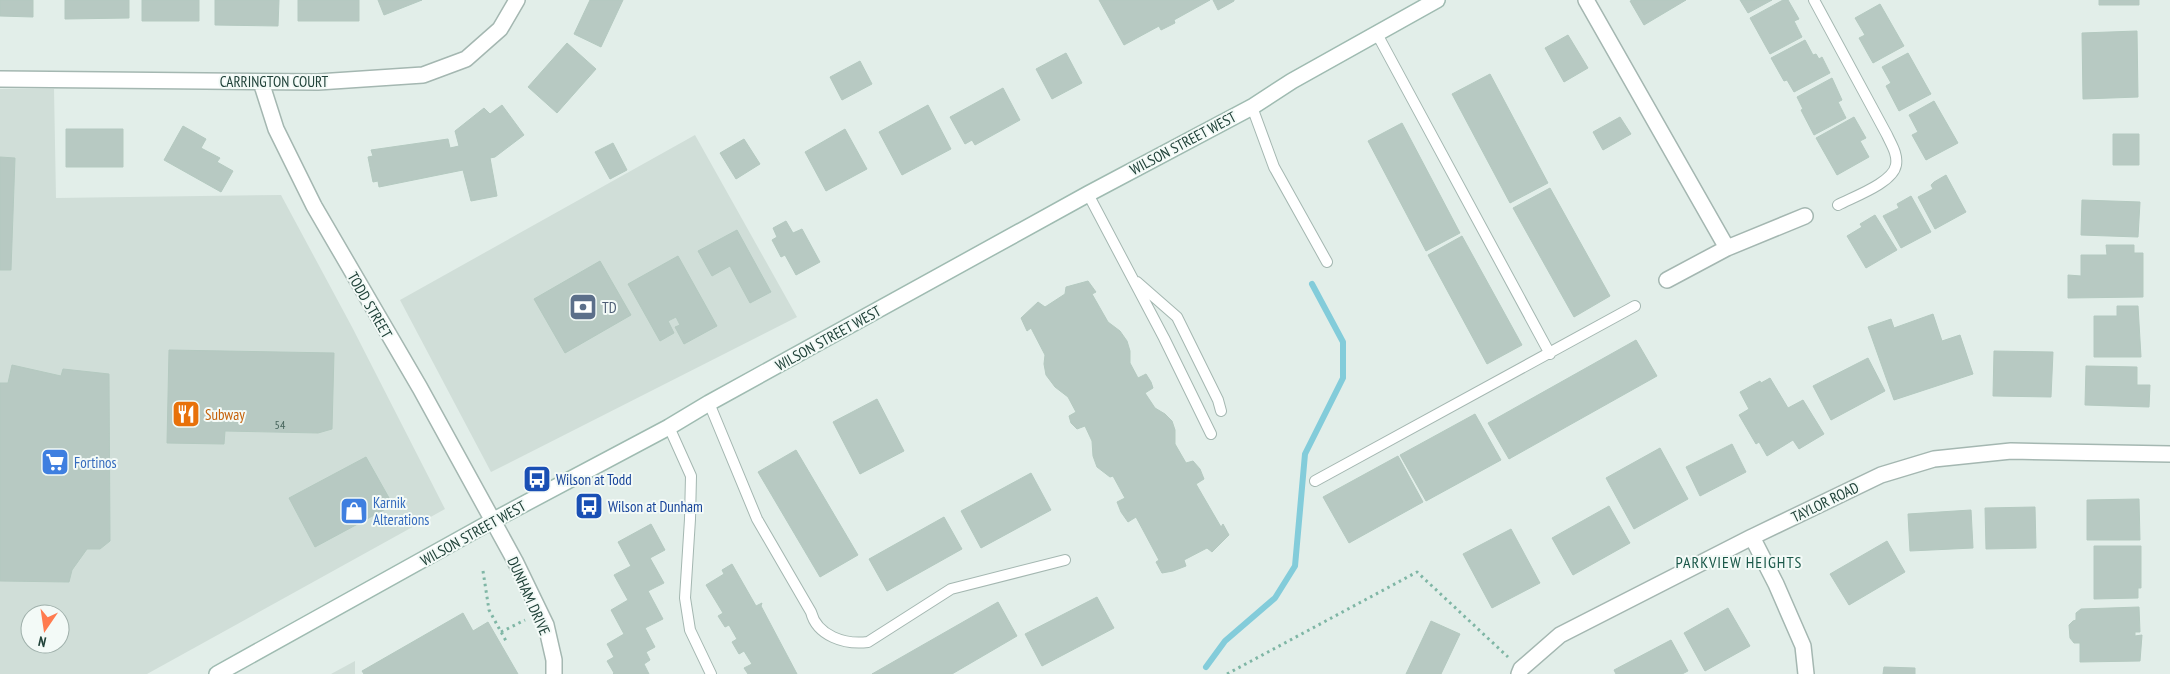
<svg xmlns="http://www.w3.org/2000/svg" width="2170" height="674" viewBox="0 0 2170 674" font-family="'PT Sans Narrow',sans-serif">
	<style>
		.built { fill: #d0ded8; fill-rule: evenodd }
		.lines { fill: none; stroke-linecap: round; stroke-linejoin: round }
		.stream { stroke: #83ccda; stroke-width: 6 }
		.building { fill: #b7c9c2; stroke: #b4c9c0 }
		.lane-casing { stroke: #a4b7b1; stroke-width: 12 }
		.street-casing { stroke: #a4b7b1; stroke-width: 18 }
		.secondary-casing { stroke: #9fbbb1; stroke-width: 18 }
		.path { stroke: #7fb6a5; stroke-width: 3; stroke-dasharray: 2.5 4; stroke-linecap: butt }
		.lane { stroke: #fff; stroke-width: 10 }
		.street { stroke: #fff; stroke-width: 15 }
		.secondary { stroke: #fff; stroke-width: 15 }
		.labels { text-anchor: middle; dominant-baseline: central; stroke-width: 4; stroke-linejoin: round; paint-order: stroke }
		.number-label { font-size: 12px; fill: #46645b }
		.street-label { font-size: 15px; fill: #204239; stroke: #f3faf7 }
		.service-label { font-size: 15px; fill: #4e5e75; stroke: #f3faf7; text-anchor: start }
		.food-label { font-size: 15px; fill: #c56008; stroke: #f3faf7; text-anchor: start }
		.shop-label { font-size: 15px; fill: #366cbe; stroke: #f3faf7; text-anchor: start }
		.transit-label { font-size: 15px; fill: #164399; stroke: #f3faf7; text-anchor: start }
		.neighbourhood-label { font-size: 16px; letter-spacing: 1px; fill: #195748; stroke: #f3faf7 }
	</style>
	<rect width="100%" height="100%" fill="#e2eee9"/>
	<path class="built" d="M0,89H54L56,198L281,195L352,327L445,509L147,674H0ZM30,614H60V644H30Z
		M695,135L797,317L491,472L400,300Z
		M355,661V674H331Z"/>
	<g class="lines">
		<path class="stream" d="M1206,667L1225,641L1275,598L1295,566L1305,454L1343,378V342L1312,284"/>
	</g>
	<path class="building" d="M0,0H33V17L0,16Z
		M65,0H129V18L65,19Z
		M142,0H199V21H142Z
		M215,0H279L278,26L215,25Z
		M298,0H359V21H298Z
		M378,0H422L384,15Z
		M590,0H623L601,47L574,34Z
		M1099,0H1210L1174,20L1175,23L1161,30L1159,26L1124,45Z
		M1213,0H1234V1L1218,10Z
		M1633,0H1686L1644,25L1630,1Z
		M1740,0H1772L1748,13Z
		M1783,0H1788L1799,19L1794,21L1802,37L1770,54L1750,18Z
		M2099,0H2139V5H2099Z
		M1880,4L1904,46L1873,63L1859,38L1865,35L1855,18Z
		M2137,31L2138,97L2083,99L2082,33Z
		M1568,35L1588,68L1564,82L1545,48Z
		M1805,40L1813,55L1816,54L1819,59L1822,57L1830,73L1794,92L1787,80L1784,81L1771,58Z
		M567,43L596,69L557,113L528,87Z
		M1066,53L1082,83L1052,99L1036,69Z
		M1908,53L1931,94L1899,111L1886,86L1891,83L1882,67Z
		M860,61L872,84L842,100L830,77Z
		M1490,74L1548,183L1510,203L1452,94Z
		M1832,78L1842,100L1838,102L1846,118L1814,135L1801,110L1803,109L1797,97Z
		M1003,88L1020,120L975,145L972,140L965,144L950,117Z
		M1934,101L1958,143L1926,160L1912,135L1918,132L1909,115Z
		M502,105L524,135L495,157L490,158L497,196L471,201L463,170L379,187L378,181L373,182L368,157L373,156L371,150L448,139L450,148L459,146L455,131L484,108L490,114Z
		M928,105L951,149L902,175L879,132Z
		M1620,117L1631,134L1603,150L1593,132Z
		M1854,117L1866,138L1860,141L1869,157L1837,175L1816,138Z
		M1402,123L1460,233L1426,251L1368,141Z
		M183,126L206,139L201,148L220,158L217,162L233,171L221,192L164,160Z
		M66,129H123V167H66Z
		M845,129L867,169L826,191L805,152Z
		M2113,134H2139V165H2113Z
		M744,139L760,164L736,179L720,153Z
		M613,143L627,170L610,179L595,152Z
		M0,157L15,158L11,270H0Z
		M1946,175L1966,212L1935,229L1918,197L1933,189L1931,185L1934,182Z
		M1550,188L1610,296L1574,317L1513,208Z
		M1911,196L1931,232L1901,248L1883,216L1899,208L1897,204Z
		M2082,200L2140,202L2138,237L2081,235Z
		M1875,215L1897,250L1866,268L1847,236L1862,227L1860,224Z
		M786,221L793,233L802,229L820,262L796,275L785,255L781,257L772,240L777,237L773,228Z
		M737,230L771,292L750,303L730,266L712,276L698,251Z
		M1462,236L1522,345L1487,364L1428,255Z
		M2106,245H2134V253H2143V297L2068,298V275L2081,276V255H2107Z
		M678,256L717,326L684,344L675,327L680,325L676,317L668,321L674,333L660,341L628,284Z
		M600,261L631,315L565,353L534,299Z
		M1088,281L1096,292L1092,294L1108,322L1120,331L1127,341L1130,351V363L1138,378L1146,374L1151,382L1153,388L1145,393L1155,408L1165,414L1172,421L1175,430V444L1186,463L1193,461L1200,469L1204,479L1196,484L1221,527L1223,524L1229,535L1212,552L1207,548L1184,560L1186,566L1173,571L1162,573L1156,562L1159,560L1136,517L1128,522L1121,512L1117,502L1125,498L1113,476L1110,477L1097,467L1093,456L1092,441L1085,426L1077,429L1071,423L1069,416L1076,412L1068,397L1055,387L1046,375L1044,364L1045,355L1031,328L1027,331L1021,318L1038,302L1045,307L1065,294L1066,287Z
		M2117,306H2138L2141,357H2094V316H2117Z
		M1933,314L1942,341L1960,335L1973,374L1894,400L1868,327L1891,319L1894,328Z
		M1636,340L1657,376L1509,459L1488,423Z
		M169,350L334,353L332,429L318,433L225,431L224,444L167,443Z
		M1994,351L2053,352L2051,397L1993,396Z
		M1868,358L1885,391L1831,420L1813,386Z
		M12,365L61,376L63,369L109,374L110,541L100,549H87L72,570L69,582L0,581V383H8Z
		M2086,366L2137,367V385H2150L2149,407L2085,405Z
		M1770,378L1788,408L1803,400L1824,434L1799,449L1793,440L1767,456L1759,442L1756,444L1739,415L1749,409L1740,392L1760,381L1761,383Z
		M877,399L904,451L860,474L833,422Z
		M1475,414L1501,460L1426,501L1400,455Z
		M1732,444L1746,472L1700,496L1686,467Z
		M1660,448L1688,499L1634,529L1606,478Z
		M796,450L858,555L820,577L758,472Z
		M1398,456L1423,502L1349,543L1323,497Z
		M366,457L393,505L315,547L289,498Z
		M1031,473L1051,510L981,548L961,511Z
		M2139,499L2140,540H2087V500Z
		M1609,506L1630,543L1573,575L1552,538Z
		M2035,507L2036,548L1986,549L1985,508Z
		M1971,510L1973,548L1910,551L1908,514Z
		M944,517L962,549L887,591L869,559Z
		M651,524L665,550L650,558L664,583L648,591L663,619L645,628L655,647L646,652L650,660L644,664L649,674H613L614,673L607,661L614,657L607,644L624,634L611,610L628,600L614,575L631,566L618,542Z
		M1511,529L1540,583L1492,608L1463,554Z
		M1887,541L1905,572L1849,605L1830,574Z
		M2094,546H2141V588H2138V598L2094,599Z
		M732,564L756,606L762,603L761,606L797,674H748L744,668L752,664L744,651L739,654L732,642L737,639L729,625L725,627L718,616L723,613L706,585L724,574L722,570Z
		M1097,597L1114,628L1042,666L1025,634Z
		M998,602L1017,636L952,674H872Z
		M2139,607L2140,632H2135V636L2142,635L2140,661L2080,662V643H2074L2070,638L2069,625L2073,621L2076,620V613L2081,609Z
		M1728,608L1750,646L1705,671L1684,633Z
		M463,613L473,631L488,622L518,674H364L362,671Z
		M1431,621L1460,634L1441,674H1406Z
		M1671,640L1688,671L1682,674H1616L1614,670Z
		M1884,667L1915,668V674H1883Z"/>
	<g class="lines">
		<defs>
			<path id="lane" d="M1814,0L1887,135C1891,144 1898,154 1896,165C1893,183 1853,197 1838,205
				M1377,34L1550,354
				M1252,107L1274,167L1327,262
				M1088,194L1164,338L1211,434
				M1137,282L1177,317L1218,400L1221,411
				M709,403L757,519L811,612C817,636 845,645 868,642L951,589L1065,560
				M669,427L691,476L690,519L685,598L690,630L711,674
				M1315,481L1635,306"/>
			<path id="street" d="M1586,0L1727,248L1805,216
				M0,79L318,82L423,75L466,59L500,29L517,0
				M261,82L276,129L314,206L420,388L515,561L546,625L554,660V674
				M1667,280L1727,248
				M1752,537L1776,584L1803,646L1806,674
				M1519,674L1521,669L1560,635L1752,537L1881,475L1934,459L2011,451L2170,454"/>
			<path id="secondary" d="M217,674L494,520L669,427L709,403L1088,194L1252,107L1292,81L1437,0"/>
		</defs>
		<use href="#lane" class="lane-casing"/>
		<use href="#street" class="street-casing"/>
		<use href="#secondary" class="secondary-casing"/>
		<path class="path" d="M483,571L489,610L506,641
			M501,632L525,620
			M1227,674L1417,572L1508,657"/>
		<use href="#lane" class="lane"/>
		<use href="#street" class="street"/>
		<use href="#secondary" class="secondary"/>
	</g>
	<defs>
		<symbol id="bank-square" viewBox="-11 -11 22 22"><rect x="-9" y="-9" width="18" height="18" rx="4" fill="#5c6f8a" stroke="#f3faf7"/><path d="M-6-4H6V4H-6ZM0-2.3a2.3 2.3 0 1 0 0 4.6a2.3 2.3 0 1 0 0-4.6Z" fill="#fff"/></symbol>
		<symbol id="restaurant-square" viewBox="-11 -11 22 22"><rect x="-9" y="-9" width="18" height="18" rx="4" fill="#e8710a" stroke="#f3faf7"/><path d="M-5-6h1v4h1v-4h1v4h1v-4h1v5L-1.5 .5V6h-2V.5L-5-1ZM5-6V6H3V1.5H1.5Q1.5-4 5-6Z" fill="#fff"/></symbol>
		<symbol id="supermarket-square" viewBox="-11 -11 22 22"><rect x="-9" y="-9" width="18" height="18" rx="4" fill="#3f7fe0" stroke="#f3faf7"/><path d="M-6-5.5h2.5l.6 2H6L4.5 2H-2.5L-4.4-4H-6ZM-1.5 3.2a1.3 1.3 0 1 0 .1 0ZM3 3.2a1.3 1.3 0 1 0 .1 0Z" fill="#fff"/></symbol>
		<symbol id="bus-square" viewBox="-11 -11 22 22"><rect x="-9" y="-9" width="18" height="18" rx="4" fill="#1a4fb4" stroke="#f3faf7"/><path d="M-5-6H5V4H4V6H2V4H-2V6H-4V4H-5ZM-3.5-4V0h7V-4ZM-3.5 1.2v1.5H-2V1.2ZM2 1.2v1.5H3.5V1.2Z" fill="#fff"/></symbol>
		<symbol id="shop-square" viewBox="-11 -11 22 22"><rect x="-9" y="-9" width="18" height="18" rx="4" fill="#3f7fe0" stroke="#f3faf7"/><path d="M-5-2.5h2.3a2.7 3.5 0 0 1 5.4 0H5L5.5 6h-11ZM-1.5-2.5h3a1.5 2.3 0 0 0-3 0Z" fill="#fff"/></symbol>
	</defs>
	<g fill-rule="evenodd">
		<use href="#bank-square" x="567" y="291" width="32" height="32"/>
		<use href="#restaurant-square" x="170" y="398" width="32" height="32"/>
		<use href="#supermarket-square" x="39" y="446" width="32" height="32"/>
		<use href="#bus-square" x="521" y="463" width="32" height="32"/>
		<use href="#bus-square" x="573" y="490" width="32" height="32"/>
		<use href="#shop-square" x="338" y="495" width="32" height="32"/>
	</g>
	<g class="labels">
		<g class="number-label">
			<text x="280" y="424">54</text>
		</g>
		<g class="street-label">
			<text x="274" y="81">CARRINGTON COURT</text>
			<text transform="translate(1183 143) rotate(-28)">WILSON STREET WEST</text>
			<text transform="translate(370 305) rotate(60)">TODD STREET</text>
			<text transform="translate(828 338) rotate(-29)">WILSON STREET WEST</text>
			<text transform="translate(1825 502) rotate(-26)">TAYLOR ROAD</text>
			<text transform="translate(473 533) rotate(-29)">WILSON STREET WEST</text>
			<text transform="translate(529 596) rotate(66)">DUNHAM DRIVE</text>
		</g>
		<g class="service-label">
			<text x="602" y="307">TD</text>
		</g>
		<g class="food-label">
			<text x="205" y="414">Subway</text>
		</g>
		<g class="shop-label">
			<text x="74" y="462">Fortinos</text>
			<text x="373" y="502">Karnik<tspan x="373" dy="17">Alterations</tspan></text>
		</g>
		<g class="transit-label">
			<text x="556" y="479">Wilson at Todd</text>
			<text x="608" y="506">Wilson at Dunham</text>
		</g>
		<g class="neighbourhood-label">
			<text x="1739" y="562">PARKVIEW HEIGHTS</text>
		</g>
	</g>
	<g transform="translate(45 629) rotate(193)"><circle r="24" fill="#f3faf7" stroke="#9fb0ab"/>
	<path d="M0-4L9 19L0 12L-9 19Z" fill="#ff7b4f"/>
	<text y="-8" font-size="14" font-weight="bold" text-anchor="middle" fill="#204239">N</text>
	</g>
</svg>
